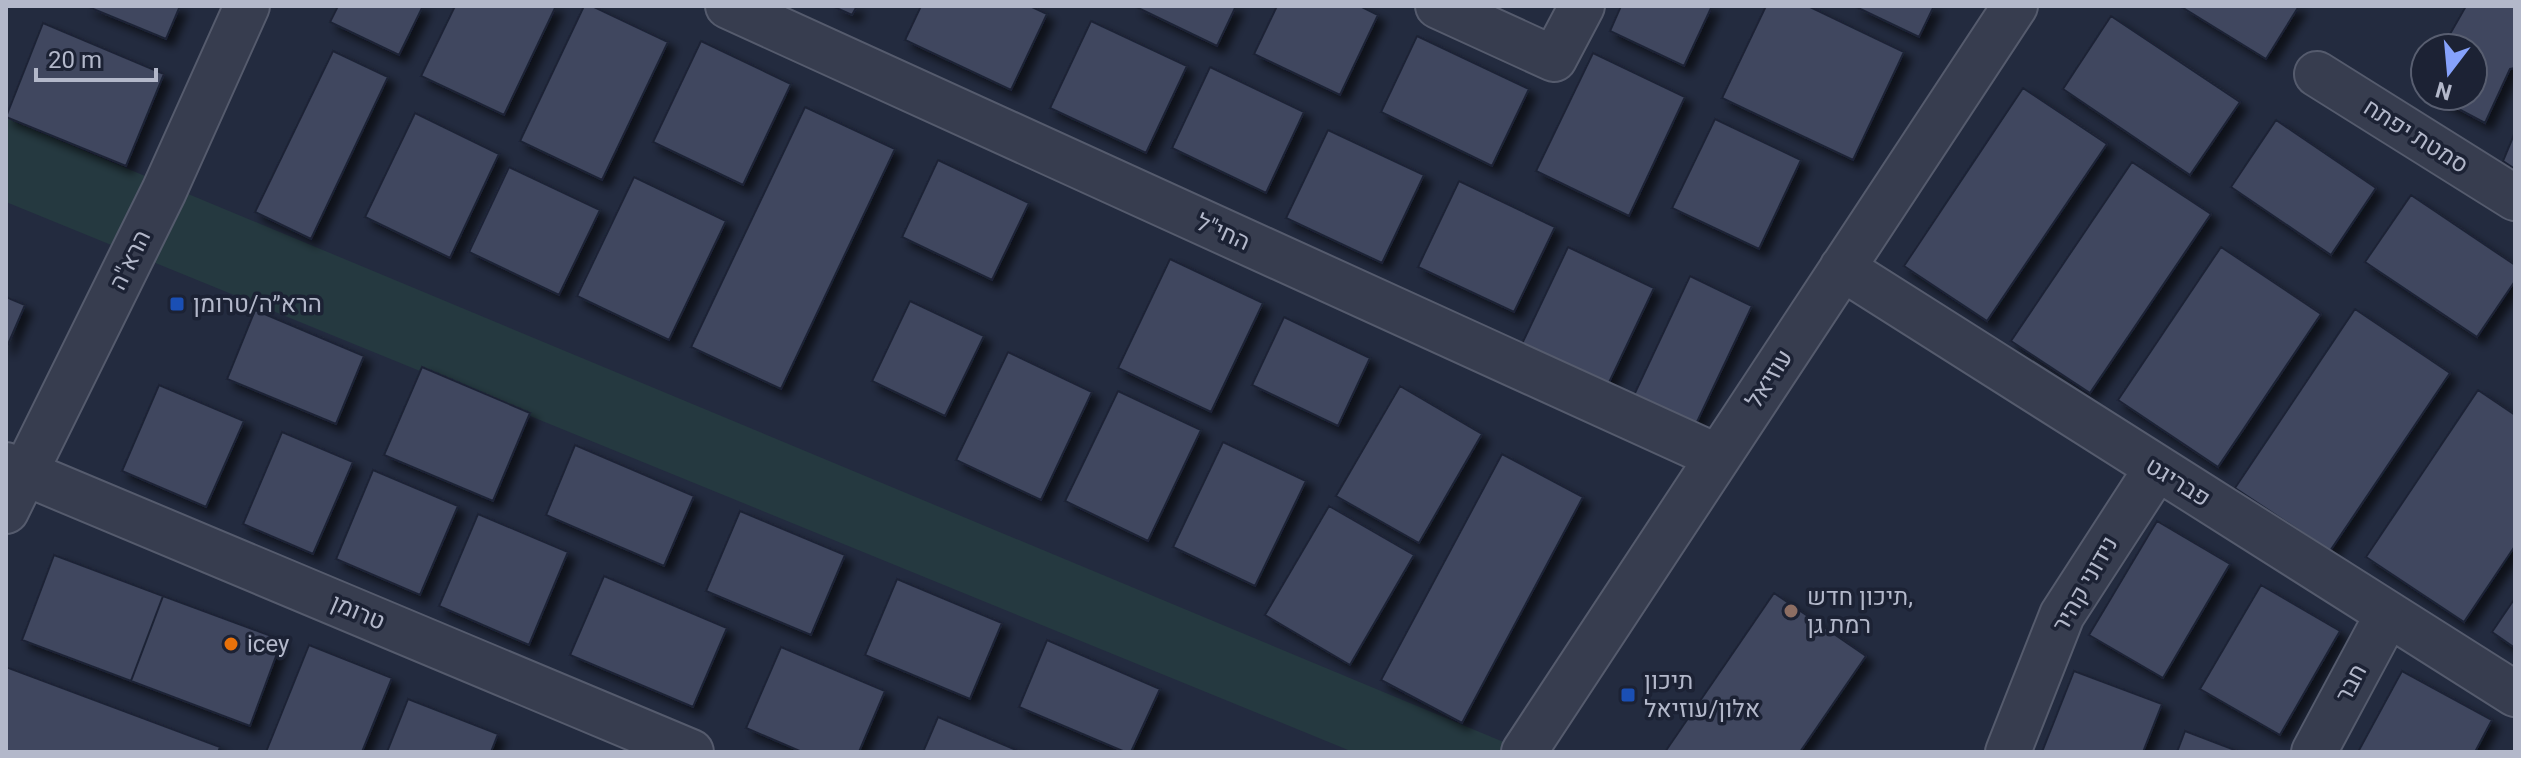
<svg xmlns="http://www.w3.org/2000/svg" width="2521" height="758" viewBox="0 0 2521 758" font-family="Roboto,Heebo,sans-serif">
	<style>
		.green { fill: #253940 }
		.building { fill: #3f475f; stroke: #1e2436; stroke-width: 2; filter: url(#shadow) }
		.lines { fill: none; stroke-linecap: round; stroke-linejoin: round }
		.minor-casing { stroke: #555b6d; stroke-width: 48 }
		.minor { stroke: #373d4f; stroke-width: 44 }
		.transit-dot { fill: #1a4fb4; stroke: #1c2234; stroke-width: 3 }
		.education-dot { fill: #8d6e63; stroke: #1c2234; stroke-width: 3 }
		.food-dot { fill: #e8710a; stroke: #1c2234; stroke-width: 3 }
		.labels { text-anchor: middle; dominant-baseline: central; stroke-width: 7; stroke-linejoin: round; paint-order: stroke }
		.street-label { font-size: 24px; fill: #b3b8ca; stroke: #1c2234 }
		.poi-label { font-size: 24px; fill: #b3b8ca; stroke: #1c2234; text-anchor: start }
	</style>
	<defs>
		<filter id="shadow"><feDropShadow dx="7" dy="7" stdDeviation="4" flood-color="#0009"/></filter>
	</defs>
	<rect width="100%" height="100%" fill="#232b3f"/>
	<path class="green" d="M6,118L1506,743L1502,752H1353L6,202Z"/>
	<path class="building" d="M86,6H180L166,39Z
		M338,6H423L399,55L330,22Z
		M455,6H556L504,115L421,76Z
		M584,6H592L668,42L602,180L520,141Z
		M832,6H857L852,15Z
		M921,6H1030L1047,14L1011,90L905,40Z
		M1134,6H1236L1217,46Z
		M1277,6H1360L1378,15L1340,95L1254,54Z
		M1621,6H1712L1684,66L1610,31Z
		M1766,6H1808L1904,52L1853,160L1722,98Z
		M1854,6H1934L1919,37Z
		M2180,6H2299L2266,59Z
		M2466,6H2515V68L2510,69L2485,123L2434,96H2473V48H2442Z
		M2111,16L2240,102L2190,175L2063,89Z
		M1091,21L1187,66L1146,153L1050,108Z
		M43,23L164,74L126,166L6,117Z
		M1417,36L1529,89L1492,166L1381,112Z
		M701,41L791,84L743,185L653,142Z
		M333,51L388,77L311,239L255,212Z
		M1593,53L1685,97L1629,216L1536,171Z
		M1210,67L1304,112L1266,193L1172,148Z
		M2023,88L2107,144L1987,321L1904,266Z
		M805,107L895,149L781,389L691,347Z
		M415,113L499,154L450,258L365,217Z
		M1715,119L1801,160L1759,249L1672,208Z
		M2276,120L2376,188L2331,255L2231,187Z
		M1328,130L1424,175L1382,263L1286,218Z
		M2515,132V169L2503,161Z
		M938,160L1029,203L992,280L902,237Z
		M2132,162L2211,214L2090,393L2011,341Z
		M509,167L600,210L559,295L469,252Z
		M634,177L726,221L669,340L577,296Z
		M1459,181L1555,227L1514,312L1418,267Z
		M2411,195L2515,265V281L2477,337L2365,262Z
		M1568,247L1654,288L1605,391L1519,350Z
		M2221,247L2321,314L2218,467L2118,400Z
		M1170,259L1263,303L1211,412L1118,368Z
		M1690,276L1752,306L1696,424L1634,395Z
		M6,297L25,305L6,349Z
		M910,301L984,336L945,416L872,381Z
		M2355,309L2450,373L2330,551L2235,488Z
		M255,310L364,356L336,424L227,379Z
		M1284,317L1370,358L1338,426L1252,385Z
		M1008,352L1092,392L1041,500L956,460Z
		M422,367L530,413L493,501L384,455Z
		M159,385L244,421L206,507L122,471Z
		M1400,386L1482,434L1419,543L1336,496Z
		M2478,390L2515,415V546L2464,622L2366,557Z
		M1118,391L1201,430L1148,541L1065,501Z
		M282,432L353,462L313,554L243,524Z
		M1223,442L1306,481L1255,586L1173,547Z
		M575,445L694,496L664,566L546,515Z
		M1502,454L1583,497L1462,723L1381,680Z
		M373,470L458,506L420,595L336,559Z
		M1329,506L1414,555L1350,665L1265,615Z
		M740,511L845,555L811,635L706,591Z
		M478,514L568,552L529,645L439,606Z
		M2157,521L2230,564L2163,678L2089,635Z
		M54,555L163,596L131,681L22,640Z
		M604,576L727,628L693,707L570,655Z
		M897,579L1002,623L970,699L865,655Z
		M2261,585L2340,631L2280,735L2200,689Z
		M1774,593L1866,656L1800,752H1665Z
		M163,596L282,640L250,726L131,681Z
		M2515,598V648L2492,632Z
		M1047,640L1160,689L1131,752H1125L1019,707Z
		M309,645L392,678L362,752H266Z
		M781,647L885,691L859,752H802L746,728Z
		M6,667L220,747L218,752H6Z
		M2074,671L2162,704L2143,752H2042Z
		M2402,671L2492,720L2475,752H2358Z
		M408,699L498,734L491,752H387Z
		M938,717L1021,752H923Z
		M2185,731L2240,752H2177Z"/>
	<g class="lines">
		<defs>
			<path id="minor" d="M728,6L1718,457
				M1438,6L1554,59L1582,6
				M2317,74L2515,198
				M1842,268L2515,694
				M6,465L691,752
				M6,511L164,191L247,6
				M1524,752L2015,6
				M2008,752L2062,615L2157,468
				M2314,752L2388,614"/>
		</defs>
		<use href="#minor" class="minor-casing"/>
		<use href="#minor" class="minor"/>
	</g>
	<g class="transit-dot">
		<rect x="169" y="296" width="16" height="16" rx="4"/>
		<rect x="1620" y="687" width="16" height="16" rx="4"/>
	</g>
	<circle class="education-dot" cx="1791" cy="611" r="8"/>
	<circle class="food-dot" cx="231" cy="644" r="8"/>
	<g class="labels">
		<g class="street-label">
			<text transform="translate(2416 136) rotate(32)">סמטת יפתח</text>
			<text transform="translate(1223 232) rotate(24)">החי"ל</text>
			<text transform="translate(130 260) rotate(-64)">הרא"ה</text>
			<text transform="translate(1769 379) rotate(-57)">עוזיאל</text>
			<text transform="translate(2178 482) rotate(32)">פבריגט</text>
			<text transform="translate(2085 584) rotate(-60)">נידוני קהיר</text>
			<text transform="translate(358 612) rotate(23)">טרומן</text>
			<text transform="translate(2351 683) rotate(-62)">חבר</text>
		</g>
		<g class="poi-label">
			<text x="193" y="304">הרא״ה/טרומן</text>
			<text x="1807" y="597">תיכון חדש,<tspan x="1807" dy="28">רמת גן</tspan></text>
			<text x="247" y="644">icey</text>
			<text x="1644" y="681">תיכון<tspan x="1644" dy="28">אלון/עוזיאל</tspan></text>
		</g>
	</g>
	<rect width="2521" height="758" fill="none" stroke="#b3b8ca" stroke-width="16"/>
	<g transform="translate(2449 72) rotate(196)"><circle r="38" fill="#1c2234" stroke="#585e70" stroke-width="2"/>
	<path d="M0-6L14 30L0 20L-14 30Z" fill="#86a2fc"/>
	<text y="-12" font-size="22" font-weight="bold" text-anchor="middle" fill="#b3b8ca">N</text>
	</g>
	<path d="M36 68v12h120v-12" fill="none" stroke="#b3b8ca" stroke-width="4"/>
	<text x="48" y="68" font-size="24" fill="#b3b8ca" stroke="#1c2234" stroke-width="6" paint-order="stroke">20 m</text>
</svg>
